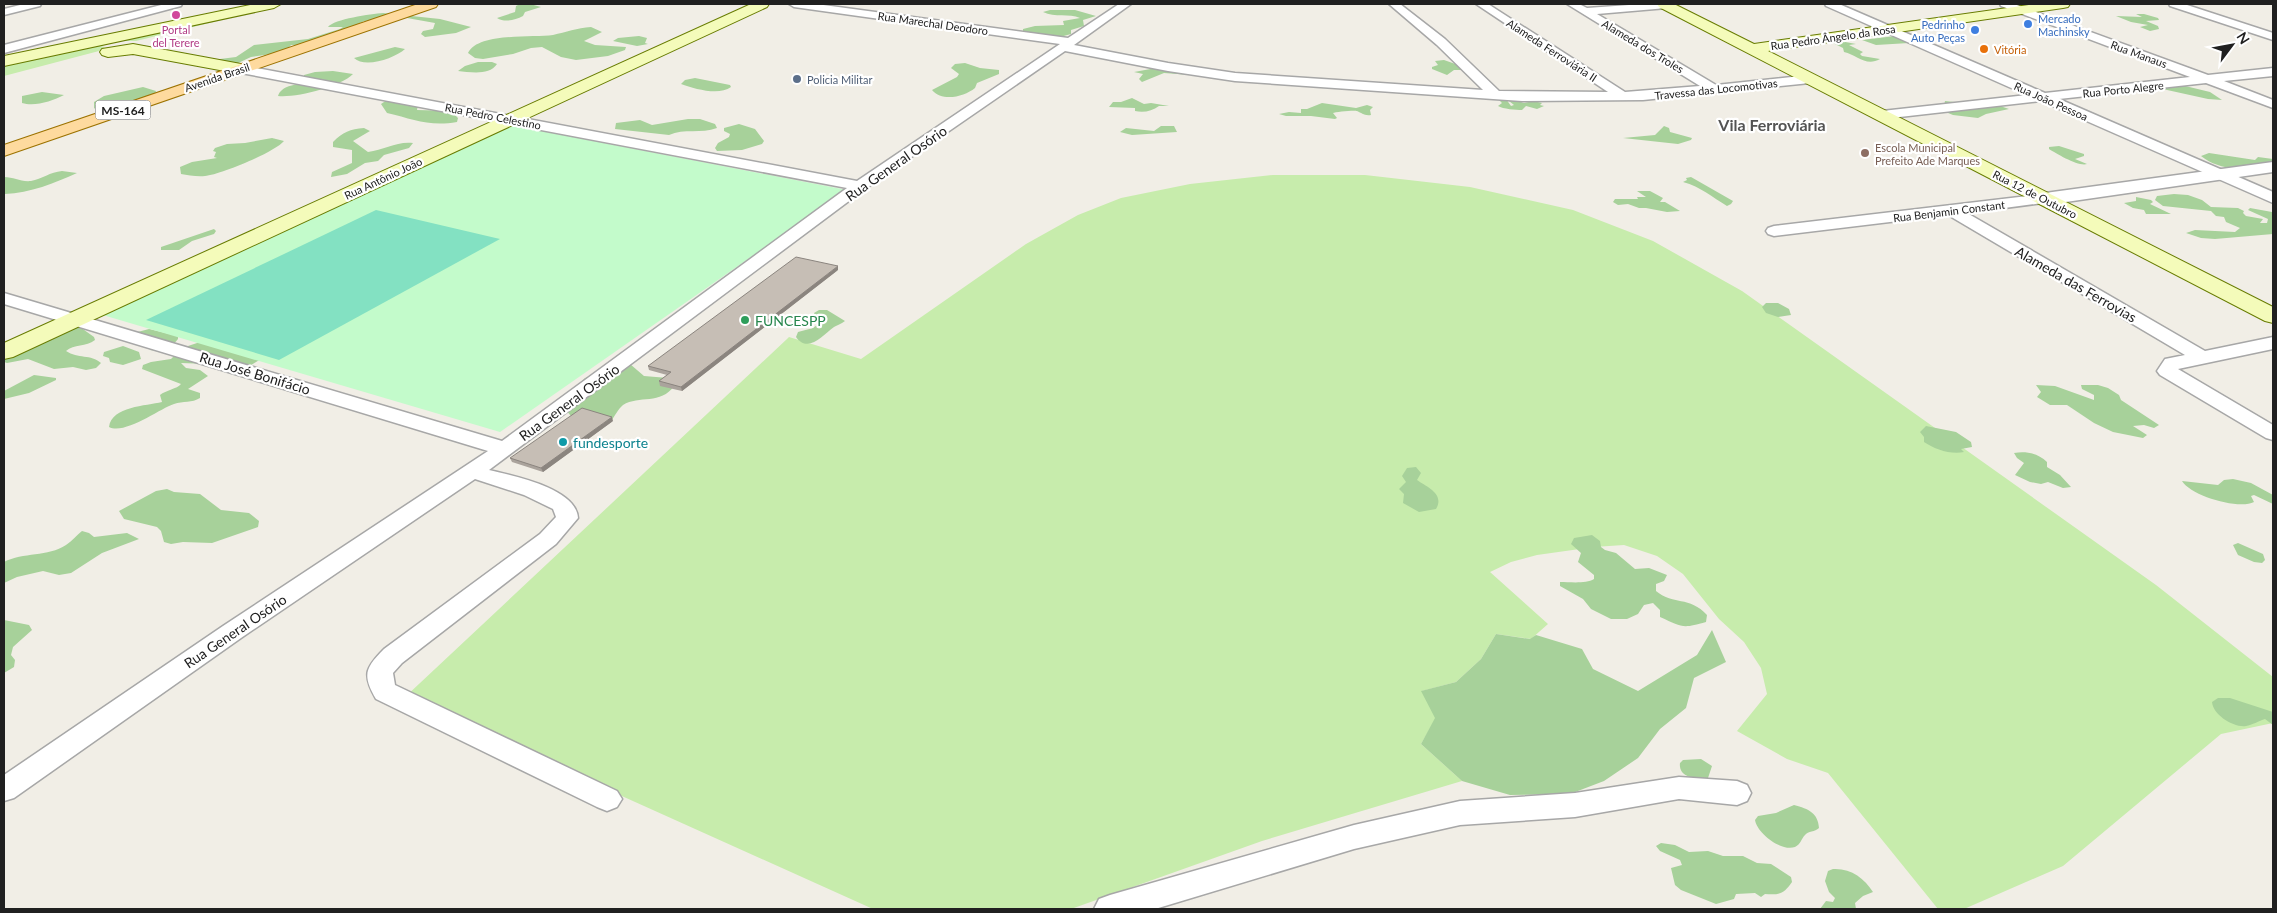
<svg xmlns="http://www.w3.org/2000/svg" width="2277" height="913" viewBox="0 0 2277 913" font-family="Lato,sans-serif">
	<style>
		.grass { fill: #c7ecac }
		.forest { fill: #a7d19a }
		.park { fill: #c3fbcb }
		.pitch { fill: #83e1c2 }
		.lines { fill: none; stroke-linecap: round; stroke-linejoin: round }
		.minor-casing { stroke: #a7a7a7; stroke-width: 3 }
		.tertiary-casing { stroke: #a7a7a7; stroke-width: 3 }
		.secondary-casing { stroke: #687c02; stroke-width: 2 }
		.primary-casing { stroke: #9c7200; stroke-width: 2 }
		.minor { fill: #fff; fill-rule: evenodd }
		.tertiary { fill: #fff; fill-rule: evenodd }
		.secondary { fill: #f4fbba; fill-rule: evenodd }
		.primary { fill: #feda9e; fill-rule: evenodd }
		.wall { fill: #aaa39c }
		.shaded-wall { fill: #8b857f }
		.building { fill: #c6beb5; stroke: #8b857f }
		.hotel-dot { fill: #d1479c; stroke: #fff; stroke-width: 2 }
		.shop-dot { fill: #3f7fe0; stroke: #fff; stroke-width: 2 }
		.food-dot { fill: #e8710a; stroke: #fff; stroke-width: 2 }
		.service-dot { fill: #5c6f8a; stroke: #fff; stroke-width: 2 }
		.education-dot { fill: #8d6e63; stroke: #fff; stroke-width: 2 }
		.leisure-dot { fill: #2e9e5b; stroke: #fff; stroke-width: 2 }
		.culture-dot { fill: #0f9aa8; stroke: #fff; stroke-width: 2 }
		.labels { text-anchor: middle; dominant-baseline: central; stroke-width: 4.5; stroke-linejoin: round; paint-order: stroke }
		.far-shop-label { font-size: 11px; fill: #366cbe; stroke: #fff; text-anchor: start }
		.far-street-label { font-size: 11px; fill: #202020; stroke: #fff }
		.far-hotel-label { font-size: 11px; fill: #b23c85; stroke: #fff }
		.far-food-label { font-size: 11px; fill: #c56008; stroke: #fff; text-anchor: start }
		.far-service-label { font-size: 11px; fill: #4e5e75; stroke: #fff; text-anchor: start }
		.far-education-label { font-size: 11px; fill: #785e54; stroke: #fff; text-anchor: start }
		.shield { fill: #fff; stroke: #636363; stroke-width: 1 }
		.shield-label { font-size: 12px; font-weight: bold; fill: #202020 }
		.street-label { font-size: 14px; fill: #202020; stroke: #fff }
		.leisure-label { font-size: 14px; fill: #27864d; stroke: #fff; text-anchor: start }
		.culture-label { font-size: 14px; fill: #0d838f; stroke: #fff; text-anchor: start }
		.far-district-label { font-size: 16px; font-weight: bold; fill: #535353; stroke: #fff }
	</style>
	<rect width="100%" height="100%" fill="#f1eee6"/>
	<path class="grass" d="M286,4L136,41H120L125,39Z
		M94,45L105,47L99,51L4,76V65Z
		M1273,175H1365L1470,187L1573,210L1653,241L1742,291L2156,585L2273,677V723L2221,734L2063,866L1964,909H1938L1828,773L1787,759L1737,731L1767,694L1761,668L1744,642L1719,619L1683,574L1657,556L1624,545L1594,547L1537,555L1511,562L1490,572L1548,624L1531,639L1496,634L1481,659L1456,682L1422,691L1436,718L1421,744L1462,781L1262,841L1071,909H873L404,698L787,339L789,337L861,359L1026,244L1078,215L1121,198L1190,184Z"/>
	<path class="forest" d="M520,4H530L541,7L525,12L523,16C515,20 505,23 497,18L515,12L516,6Z
		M1050,10H1075L1096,16L1083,20L1084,26L1071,30V34L1060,37L1023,32V29L1035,26L1064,25L1063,21L1080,18C1069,13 1055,18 1043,12Z
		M383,13L440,19L471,27L456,33L425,37L421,34L423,31L433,29L435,23L407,18L364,21L358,24H366L301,45H291L285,52L251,57L236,64L212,60L236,57L254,45L308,39L340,29L343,27H328C334,19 371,14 383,13Z
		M2136,14H2144L2158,18L2159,20L2146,21L2158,26L2159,29L2150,31L2140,27L2148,25L2131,22L2116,16L2142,17Z
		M591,27L602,32L584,41L595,45L626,47L625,50L608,56L576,60L561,57L542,47L531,48L513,54L483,59L475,58L468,53C478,32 533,38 553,35C566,32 577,28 591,27Z
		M639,36L647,38L645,43L648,44L637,46L613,41L618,38Z
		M1895,36L1904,39L1909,43L1876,45L1862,40Z
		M1840,41L1856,44L1849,45L1863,52L1860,54L1862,56L1880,59C1866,67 1857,55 1844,52L1843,48L1833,43Z
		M395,47L405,49C395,58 365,69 354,58Z
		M1444,60L1461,66L1464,70H1454L1447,75L1432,69V67L1438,65L1435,61Z
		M478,62H492L497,64C489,76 470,72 458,71L465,66Z
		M965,63L980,68L999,70V74L977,83L975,88C964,97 942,102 932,90L957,77L959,74L951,68L955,64Z
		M1156,68L1204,76L1164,73L1142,82L1139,79L1143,74L1134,72Z
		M333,71L353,74C340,87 296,98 278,96C281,86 295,84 304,84V75L315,72Z
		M695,78L730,85L731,87C719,96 695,89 681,84L685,80Z
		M2177,84L2210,92L2222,100L2208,99L2158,88Z
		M143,87L156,91L154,98L99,112L94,108V102L104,96Z
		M42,92L64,95C52,101 35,107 22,103V96Z
		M1132,98L1144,104L1151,103L1169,106H1159C1152,111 1144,113 1135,111V108L1109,107L1113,102H1121Z
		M1501,99H1506L1511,106L1514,105L1509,101L1512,99L1524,103L1533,101L1542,103L1540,105L1544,106L1537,109L1526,106L1522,110C1516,110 1503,109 1498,106L1502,103L1499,100Z
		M387,100L418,105L417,110L451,111L458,118L457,122C429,127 413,119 387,113L381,104Z
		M1945,101L2003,107L2009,109L1986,114L1978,118L1953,115L1943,111Z
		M1322,103L1356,108L1367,105L1373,107L1370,110L1371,115C1364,116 1362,113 1357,111C1354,110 1335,112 1333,113L1337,118L1335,119L1311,116H1286L1279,114L1289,112L1301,113V109H1307Z
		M688,119H700L715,124L717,128C701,134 684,128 669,135L615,129L616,123L640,120L652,125Z
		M739,124L755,129L764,141L762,144L742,150L717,151L715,148L718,143L729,137L730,134L724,131V128Z
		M1161,126H1174L1177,132L1132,135L1120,132L1126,128L1154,131Z
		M1664,126L1669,128L1670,132L1692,138L1691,140L1678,144L1623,138L1655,135Z
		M364,128L370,131L353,141L368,152C384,150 397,141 413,143L409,148L384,155L378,161L365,163L347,174L331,177L332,172L352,163V150L333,147V142C343,132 350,129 364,128Z
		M272,138L284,141C275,152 220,175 205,176C197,177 188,175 181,174L180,167L192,162L217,158L214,157L216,152L213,151L215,148L227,144L245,143Z
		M2059,146L2084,154V156L2075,159L2087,164C2079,167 2057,154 2049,149V147Z
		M2209,153L2255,160L2258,157L2273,159V171C2248,169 2221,172 2201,156Z
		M62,171L77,173C55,183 30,193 5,194L4,177C14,177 20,182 31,181C42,179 50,172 62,171Z
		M1691,177L1733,201L1731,204L1727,206C1712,197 1701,187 1683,182L1687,180L1686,178Z
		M1637,191H1650L1663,198L1660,202H1665L1680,211L1667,212L1646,208H1639L1628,204L1618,205L1613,202L1615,199H1638L1637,197H1646Z
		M2174,194L2188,195L2202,200L2211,207L2238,208L2244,211L2243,213L2246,216L2263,219L2260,223H2267L2268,219L2248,210L2250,208L2272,212L2273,234L2215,239L2201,238L2186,233L2195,230L2235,232L2240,228L2226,222L2224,217L2216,216L2211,211L2163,206L2155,200L2157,196Z
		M2136,197L2151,200L2153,202L2150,204L2171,214H2146L2144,210L2133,208L2124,203L2136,201Z
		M214,229L216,231L214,234L192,241L179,250H161V247Z
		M1766,303H1778L1789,309L1791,315L1778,317L1766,313L1762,307Z
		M819,310H827L845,321C841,324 837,325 834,327C823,335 808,354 796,337L798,332L813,328L817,325L814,313Z
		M80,327L94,337L95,340C86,347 74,344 66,351C78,359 91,354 101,363L96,368L86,370L73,367L54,369L28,359L7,363L4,362V350L7,347L62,330Z
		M149,329L178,336V339C170,349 162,351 150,350L149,347L130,334Z
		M200,342L261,359L248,367L230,373L209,364L181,363L186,368L200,370L208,376L188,389L200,393V398C192,403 183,401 174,404C159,409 125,435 109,427C112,406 146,406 162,402L160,395C166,390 177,389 181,384L142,369L143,365L151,362L171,359L182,348Z
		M123,346L139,352L141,359L123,365L110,362L109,358L103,356L104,352Z
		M630,364L644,376L668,378L674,386C661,405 639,395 623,405C618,409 615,416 611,421L576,422L565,409L563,400L585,378Z
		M34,375L56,378V380L29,393L4,399V391Z
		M2036,385L2055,386L2094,400V395L2082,389L2081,385H2098L2108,388L2119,395L2121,400L2159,425L2154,428L2144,425L2133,426L2147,435L2143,438L2113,432L2094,423L2067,405H2050L2037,397L2041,392Z
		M1926,426L1956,432L1971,442L1972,447L1961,449L1964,452C1951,455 1934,449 1924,442V437L1920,432Z
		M2014,453C2026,451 2038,453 2047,462V467L2060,475L2071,487L2063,488L2048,482L2041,484L2030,482L2015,475L2024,463L2017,458Z
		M1416,467L1421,473L1417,480C1427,487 1445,494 1436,509L1419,512L1403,503L1404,494L1399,489L1406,482L1402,476L1407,468Z
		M2233,479L2251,483L2273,495V504L2254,495L2251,496L2254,502C2239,510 2191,496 2182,481L2218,485L2224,480Z
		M167,489L174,492L200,494L221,510L249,513L259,521L258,527L212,543L183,542L171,544L164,542L161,531L157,527L124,519L119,511L156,491Z
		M82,531L89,533L94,537L127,533L139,539L102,553L71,573L59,575L43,571L17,577L4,583V562C23,552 48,557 66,545C72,541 77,535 82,531Z
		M1592,535L1600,541L1601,547L1605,550L1616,553L1635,569L1649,568L1667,575L1664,581L1656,584V591C1672,605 1690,596 1707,615L1706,622C1682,629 1682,627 1660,617V610L1653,603L1644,605L1638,614L1627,619H1611L1591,609L1583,599L1560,586V582C1570,582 1586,584 1594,579V575L1578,562L1581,553L1571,544L1574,538Z
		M2238,543L2263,554L2265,560L2262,563L2254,562L2238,555L2233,545Z
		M4,620L29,625L32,630L13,647L11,655L15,660L14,667L4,673Z
		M1712,630L1726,662L1694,678L1686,708L1660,729L1638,758L1604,781L1570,794L1510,795L1462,781L1421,744L1435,718L1421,691L1456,682L1481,659L1496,634L1530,639L1536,635L1582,649L1593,669L1638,691L1697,655Z
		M2218,698H2230L2273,712V725L2265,719C2259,721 2252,725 2246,726C2234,728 2213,715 2212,702Z
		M1701,759L1712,766L1708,778C1697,780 1678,778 1680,763L1683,760Z
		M1794,805C1809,809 1818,813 1819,828C1815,832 1808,831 1805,835C1801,839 1801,844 1795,847C1781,852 1757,833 1755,820L1758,816L1776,813Z
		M1661,843L1675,845L1689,852L1708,851L1723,856H1743L1757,863L1771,864L1791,877L1792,882C1784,894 1779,895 1765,894L1761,897L1755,893L1736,894L1734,899L1716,904L1681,890L1675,885L1671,868L1682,865L1680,860L1660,851L1656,846Z
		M1833,869C1851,868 1864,878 1873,892L1863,896L1855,903L1856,909H1820L1826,901L1833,902L1835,898L1829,892L1825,881L1828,871Z"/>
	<path class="park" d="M505,124L847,190L500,432L96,313Z"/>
	<path class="pitch" d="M376,210L500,239L279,360L146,320Z"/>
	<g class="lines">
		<defs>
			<path id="minor" d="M24,4H41L40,6L4,15V9Z
				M165,4H182L181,6L4,53V45Z
				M789,4H816L1068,38L1119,4H1131L1074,45L1168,63L1235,73L1483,90L1437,45L1389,4H1400L1445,39L1499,91L1608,92L1476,4H1488L1625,92L1700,86L1567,4H1579L1587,8L1643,4H1672L1671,7L1667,8L1597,14L1716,85L1810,75L1816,79L1810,83L1643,100L1522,101L1235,81L1168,71L1065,51L865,189L489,470C513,476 576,488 578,518L556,544L402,663L393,673L395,685L617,791L622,799L617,807L607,811L597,807L376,699C362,675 365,668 384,649L540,534L556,517L553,509L524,495L475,479L241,638L14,798L4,801V775L223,626L488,451L4,304V293L502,441L847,188L241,73L235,69L241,65L857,181L1060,44L794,7Z
				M1825,4H1839L2045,93L2190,77L2001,6L2000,4H2014L2208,75L2273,68V76L2224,81L2273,100V108L2206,83L2059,99L2273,192V203L2041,101L1882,119L1877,118L1875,115L1882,111L2027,95L1826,6Z
				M2169,4H2184L2273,33V40L2170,6Z
				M2045,194L2050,196L2053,199L2050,202L1967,213L2205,351L2273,337V349L2178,369L2273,425V440L2266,438L2160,375L2157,371L2165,359L2185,355L1948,215L1774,236L1768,234L1766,231L1768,228L1774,226Z
				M1679,777L1737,781L1747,785L1751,793L1747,801L1737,805L1679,799L1575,817L1460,825L1354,849L1155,909H1094L1099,899L1110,895L1354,825L1460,801L1575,793Z"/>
			<path id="tertiary" d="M2273,162V172L2045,205L2038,203L2035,199L2038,195L2045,193Z"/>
			<path id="secondary" d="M255,4H281L274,8L4,66V56Z
				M751,4H769L767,7L13,357L4,359V343Z
				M1657,4H1674L1754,44L2035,4H2070L2068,7L2063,8L1768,51L2273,307V323L2265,321L1659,7Z
				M133,44L241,64L247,66L249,69L247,72L241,74L133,54L108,57L102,55L100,52L102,49Z"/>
			<path id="primary" d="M418,4H438L436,7L4,156V145Z"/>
		</defs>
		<use href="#minor" class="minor-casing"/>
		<use href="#tertiary" class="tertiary-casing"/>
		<use href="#secondary" class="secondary-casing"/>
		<use href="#primary" class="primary-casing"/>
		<use href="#minor" class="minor"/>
		<use href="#tertiary" class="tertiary"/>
		<use href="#secondary" class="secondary"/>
		<use href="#primary" class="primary"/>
	</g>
	<path class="wall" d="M838,270L682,391L660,386L659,381L667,375L649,370L648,366Z
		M613,421L543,472L512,462L510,458Z"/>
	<path class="shaded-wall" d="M838,266V270L682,391L681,387Z
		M612,417L613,421L543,472L541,468Z"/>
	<path class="building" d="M796,257L838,266L681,387L659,381L671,372L648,366Z
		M582,408L612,417L541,468L510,458Z"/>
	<circle class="hotel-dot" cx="176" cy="15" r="5"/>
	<g class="shop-dot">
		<circle cx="2028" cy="24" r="5"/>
		<circle cx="1975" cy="30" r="5"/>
	</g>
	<circle class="food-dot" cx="1984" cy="49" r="5"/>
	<circle class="service-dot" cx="797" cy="79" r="5"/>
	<circle class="education-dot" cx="1865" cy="153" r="5"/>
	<circle class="leisure-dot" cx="745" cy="320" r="5"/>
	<circle class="culture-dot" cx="563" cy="442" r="5"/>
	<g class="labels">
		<g class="far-shop-label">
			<text x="2038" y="18">Mercado<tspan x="2038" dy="13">Machinsky</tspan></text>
			<text x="1965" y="24" text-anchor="end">Pedrinho<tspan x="1965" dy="13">Auto Peças</tspan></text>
		</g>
		<g class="far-street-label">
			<text transform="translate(933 23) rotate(8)">Rua Marechal Deodoro</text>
			<text transform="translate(1833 37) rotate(-8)">Rua Pedro Ângelo da Rosa</text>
			<text transform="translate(1643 46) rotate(31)">Alameda dos Troles</text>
			<text transform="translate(1552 50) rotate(33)">Alameda Ferroviária II</text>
			<text transform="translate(2139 54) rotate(20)">Rua Manaus</text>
			<text transform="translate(217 77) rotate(-19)">Avenida Brasil</text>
			<text transform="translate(1716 89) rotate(-6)">Travessa das Locomotivas</text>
			<text transform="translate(2123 89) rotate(-6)">Rua Porto Alegre</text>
			<text transform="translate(2051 101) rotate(24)">Rua João Pessoa</text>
			<text transform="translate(493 116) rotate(11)">Rua Pedro Celestino</text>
			<text transform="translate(383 178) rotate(-25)">Rua Antônio João</text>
			<text transform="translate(2035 194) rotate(27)">Rua 12 de Outubro</text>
			<text transform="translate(1949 211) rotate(-7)">Rua Benjamin Constant</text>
		</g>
		<g class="far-hotel-label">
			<text x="176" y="29">Portal<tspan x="176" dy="13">del Terere</tspan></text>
		</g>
		<g class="far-food-label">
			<text x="1994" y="49">Vitória</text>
		</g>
		<g class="far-service-label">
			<text x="807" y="79">Policia Militar</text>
		</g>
		<g class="far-education-label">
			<text x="1875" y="147">Escola Municipal<tspan x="1875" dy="13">Prefeito Ade Marques</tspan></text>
		</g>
		<rect class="shield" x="95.5" y="100.5" width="55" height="19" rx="4"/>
		<g class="shield-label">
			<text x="123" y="110">MS-164</text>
		</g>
		<g class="street-label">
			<text transform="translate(896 163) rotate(-35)">Rua General Osório</text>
			<text transform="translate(2076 284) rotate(30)">Alameda das Ferrovias</text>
			<text transform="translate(255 373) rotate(17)">Rua José Bonifácio</text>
			<text transform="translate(569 402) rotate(-36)">Rua General Osório</text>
			<text transform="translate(235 631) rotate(-34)">Rua General Osório</text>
		</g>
		<g class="leisure-label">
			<text x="755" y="320">FUNCESPP</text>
		</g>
		<g class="culture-label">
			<text x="573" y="442">fundesporte</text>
		</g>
		<g class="far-district-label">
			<text x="1772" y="124">Vila Ferroviária</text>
		</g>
	</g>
	<rect width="2277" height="913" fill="none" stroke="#202020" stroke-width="10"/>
	<g transform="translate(2232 45) rotate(58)" stroke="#ffffff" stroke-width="4" paint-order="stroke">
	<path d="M0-4L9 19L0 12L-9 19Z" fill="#202020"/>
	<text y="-8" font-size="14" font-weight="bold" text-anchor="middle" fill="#202020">N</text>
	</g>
</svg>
